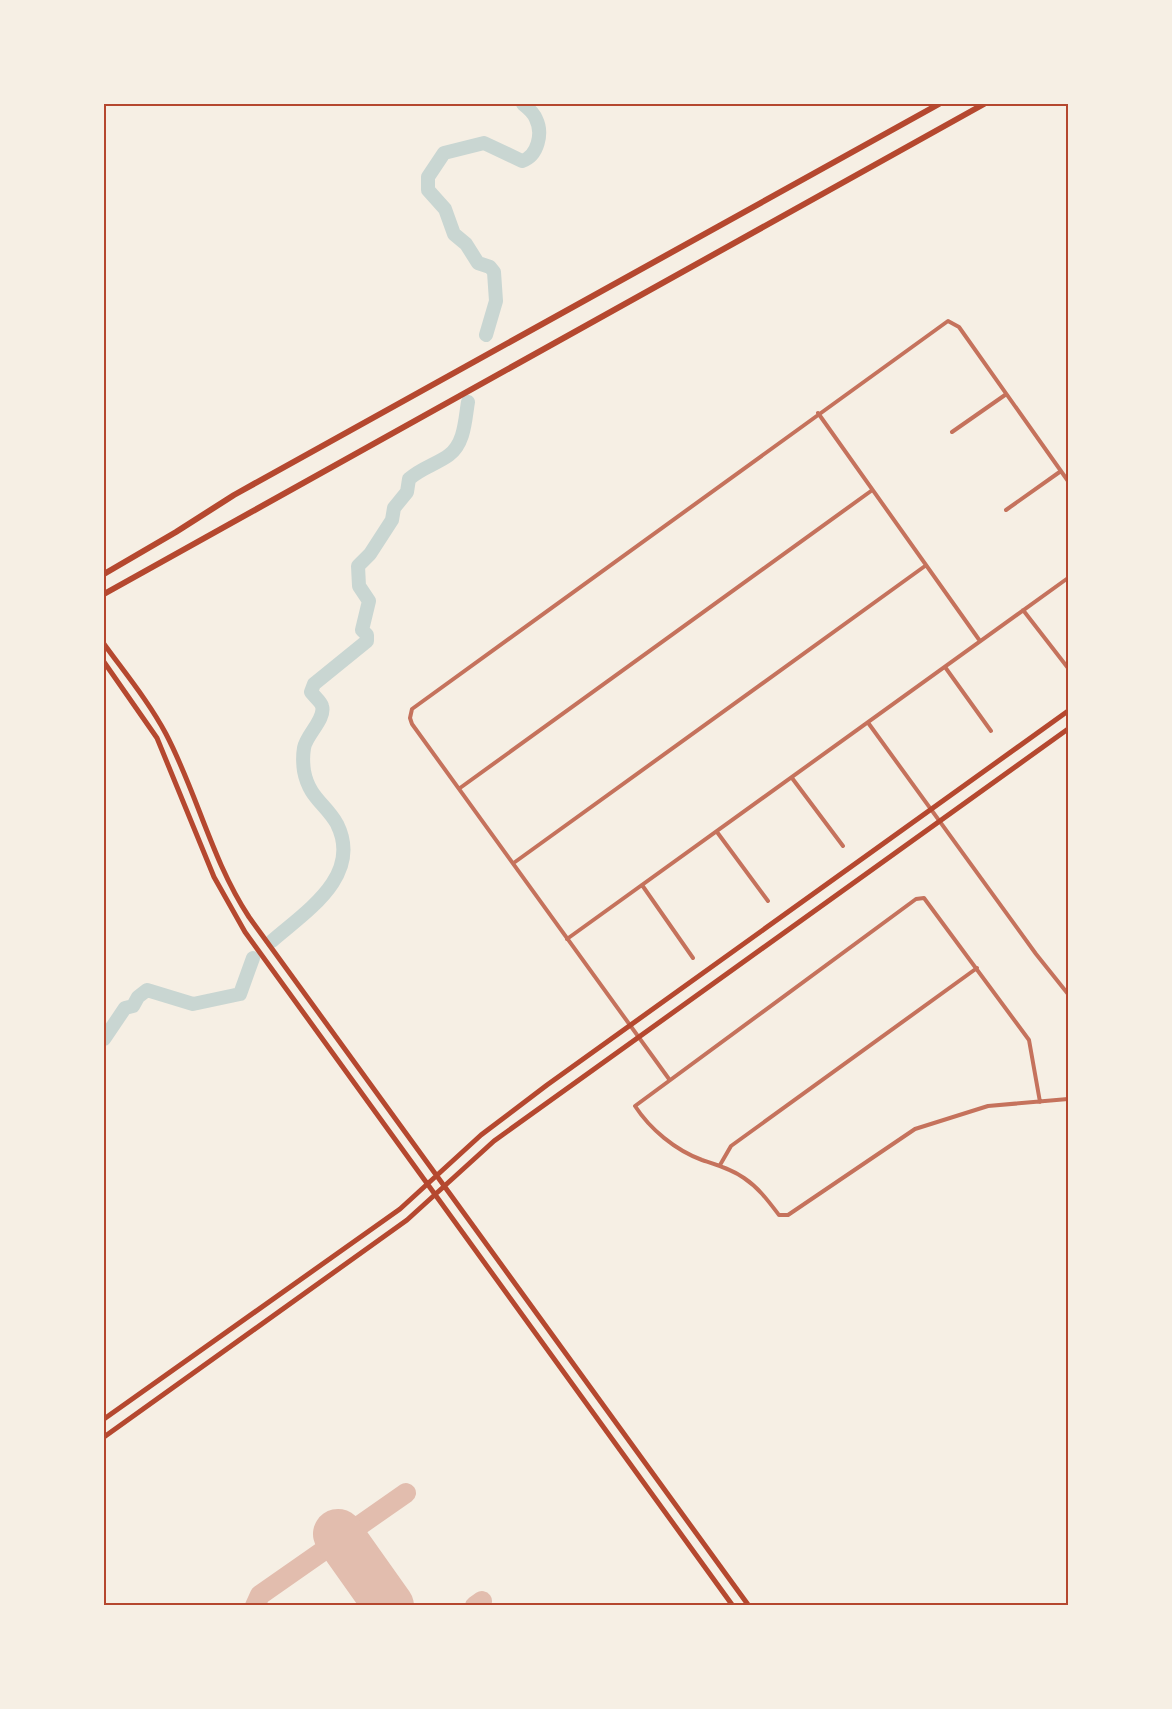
<svg xmlns="http://www.w3.org/2000/svg" width="1172" height="1709" viewBox="0 0 1172 1709" font-family="Manrope,sans-serif">
	<style>
		.lines { fill: none; stroke-linecap: round; stroke-linejoin: round }
		.river { stroke: #c9d6d2; stroke-width: 14 }
		.taxiway { stroke: #e2bdae; stroke-width: 20 }
		.runway { stroke: #e2bdae; stroke-width: 50 }
		.minor { stroke: #c5725c; stroke-width: 4 }
		.secondary { stroke: #b5482f; stroke-width: 5 }
		.primary { stroke: #b5482f; stroke-width: 6 }
		.neatline { fill: none; stroke: #b5482f; stroke-width: 2 }
	</style>
	<rect width="100%" height="100%" fill="#f6efe4"/>
	<g class="lines">
		<path class="river" d="M486,335L496,301L494,272L490,267L478,263L466,244L454,234L445,209L428,190V177L444,153L484,143L522,161C538,156 543,133 536,119C534,113 528,108 523,104
			M272,941C305,912 363,876 337,824C326,804 309,798 304,771C303,764 303,754 304,748C306,735 326,719 322,706C321,702 314,696 311,692L314,684L367,641V635L362,630L369,601L359,586L358,566L370,554L392,520L394,508L407,492L409,479C421,468 437,464 449,455C465,443 465,419 468,402
			M104,1039L125,1008L133,1006L138,997L147,990L193,1004L240,994L253,958"/>
		<path class="taxiway" d="M255,1606L260,1595L406,1493
			M475,1606L482,1601"/>
		<path class="runway" d="M338,1534L389,1606"/>
		<path class="minor" d="M818,413L980,641
			M952,432L1005,395
			M1006,510L1061,471
			M1023,610L1068,668
			M945,667L991,731
			M869,724L1036,954L1068,994
			M792,778L843,846
			M460,788L871,491
			M717,832L768,901
			M515,862L925,566
			M642,885L693,958
			M567,939L1068,578
			M669,1079L412,724L410,718L412,709L948,321L959,327L1068,481
			M1040,1102L1029,1040L924,898L916,899L635,1106C650,1129 675,1150 702,1160C717,1165 731,1169 744,1178C759,1188 769,1202 779,1215H788L915,1129L988,1106L1068,1099
			M720,1165L731,1146L977,968"/>
		<path class="secondary" d="M104,644C125,673 149,702 166,734C197,793 212,861 249,917L749,1606
			M104,662L157,738L214,877L245,932L733,1606
			M104,1419L400,1209L481,1135L547,1085L1068,711
			M104,1437L407,1220L494,1141L1068,729"/>
		<path class="primary" d="M104,574L176,532L234,495L939,104
			M104,594L984,104"/>
	</g>
	<rect width="1172" height="1709" fill="none" stroke="#f6efe4" stroke-width="210"/>
	<rect x="105" y="105" width="962" height="1499" class="neatline"/>
</svg>
